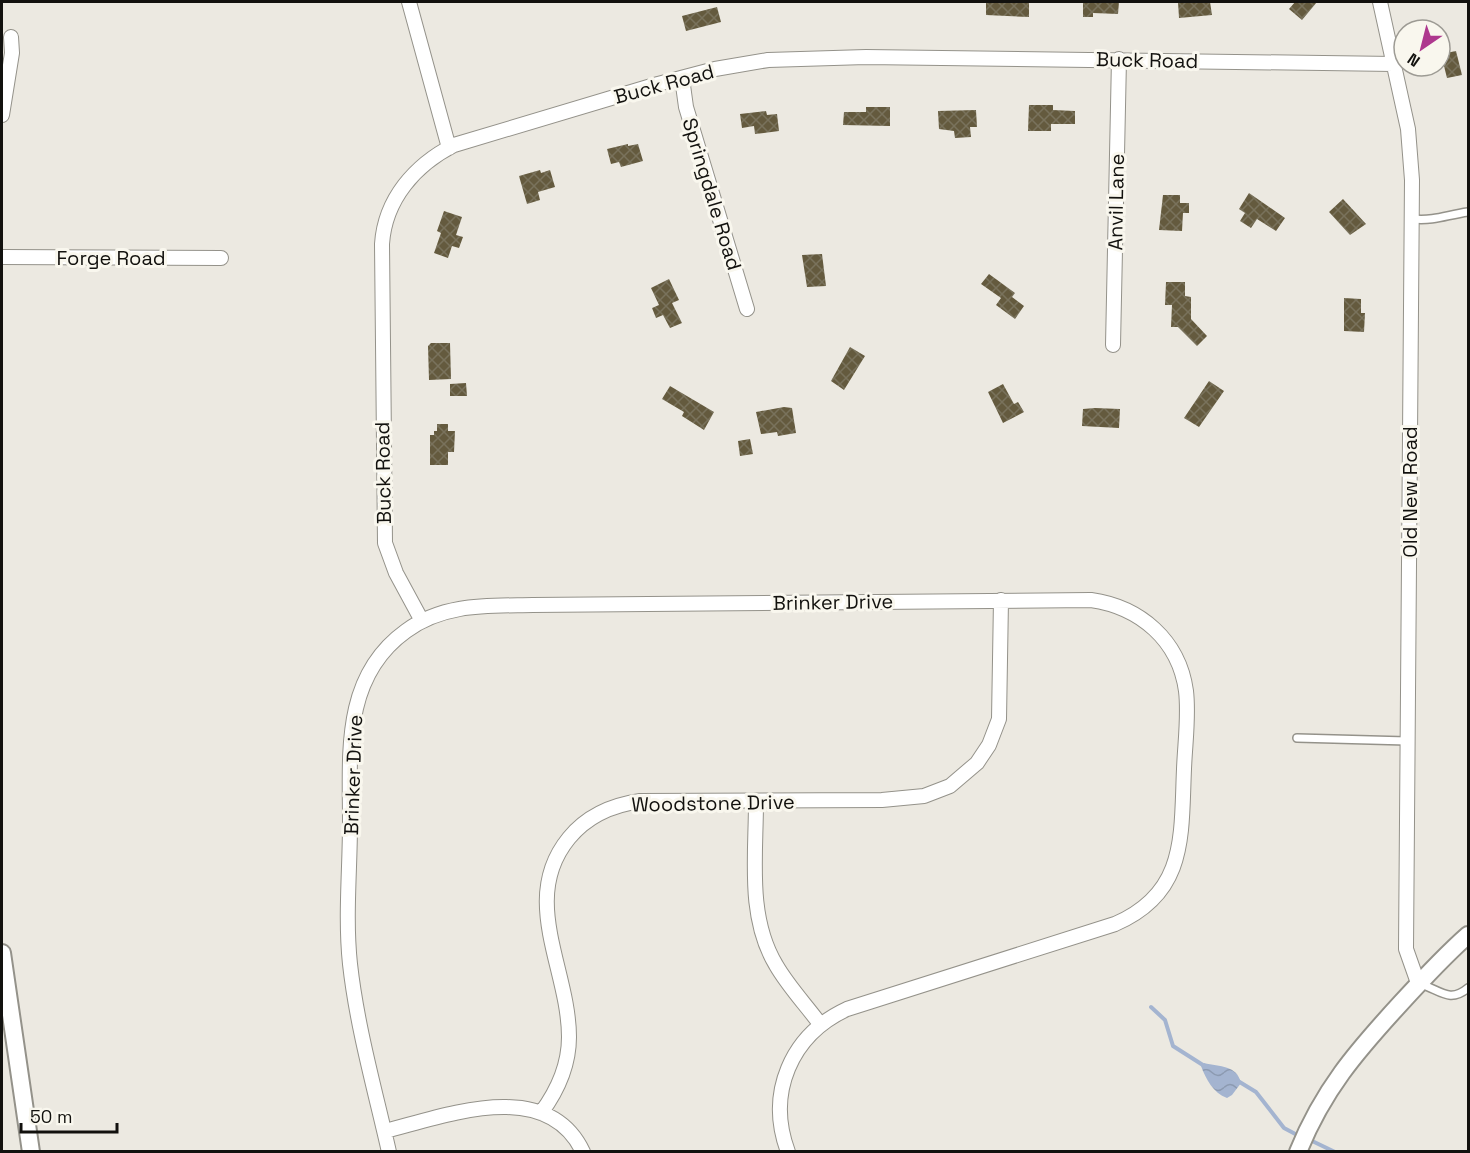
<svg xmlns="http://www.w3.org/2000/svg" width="1470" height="1153" viewBox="0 0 1470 1153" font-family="'Space Grotesk',sans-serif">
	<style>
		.water { fill: url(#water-waves) }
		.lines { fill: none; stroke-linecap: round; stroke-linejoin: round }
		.stream { stroke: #a4b4d0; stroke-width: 4 }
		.building { fill: url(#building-cross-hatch) }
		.service-casing { stroke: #94928a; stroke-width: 10 }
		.minor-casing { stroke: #94928a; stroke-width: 16 }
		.tertiary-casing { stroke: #94928a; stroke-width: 20 }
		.service { stroke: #fff; stroke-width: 7 }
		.minor { stroke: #fff; stroke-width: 14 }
		.tertiary { stroke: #fff; stroke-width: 16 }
		.labels { text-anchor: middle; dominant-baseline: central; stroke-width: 6; stroke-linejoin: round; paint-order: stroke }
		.street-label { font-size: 20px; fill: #12110e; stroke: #f9f7ee }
	</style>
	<defs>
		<pattern id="water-waves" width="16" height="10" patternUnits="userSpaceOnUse" patternTransform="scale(1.5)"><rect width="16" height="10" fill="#a4b4d0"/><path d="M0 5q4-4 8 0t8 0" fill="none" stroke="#8c9ab1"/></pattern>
		<pattern id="building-cross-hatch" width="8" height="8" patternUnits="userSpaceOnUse" patternTransform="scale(1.5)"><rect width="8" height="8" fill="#645a3e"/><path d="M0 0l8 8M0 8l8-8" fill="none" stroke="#79725c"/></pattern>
	</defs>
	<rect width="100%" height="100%" fill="#ece9e1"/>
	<path class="water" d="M1204,1063C1220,1067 1237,1065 1241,1083L1232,1095L1227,1098C1213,1093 1206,1079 1201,1066Z"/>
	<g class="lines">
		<path class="stream" d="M1151,1007L1165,1020L1173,1046L1206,1067
			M1238,1081L1256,1092L1284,1128L1301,1137
			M1308,1139L1335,1152"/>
	</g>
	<path class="building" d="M986,2H1029V17L986,15Z
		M1083,2H1119L1118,14L1093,13V17H1083Z
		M1178,2H1210L1212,15L1179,18Z
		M1295,2H1317L1302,20L1289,9Z
		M717,7L721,22L686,31L682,16Z
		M1456,51L1462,75L1447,78L1441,54Z
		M1029,105H1053V110L1075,111V124H1051V131H1028Z
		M866,107H890V126L843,125L844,112H866Z
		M976,110L977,127H970L971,137L955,138L954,131L939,129L938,111Z
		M766,111L767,115L777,114L779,131L755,134L754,126L742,128L740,114Z
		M628,144V146L638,144L643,161L621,167L619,162L611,164L607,149Z
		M540,170L541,173L550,170L555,187L538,192L540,200L527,204L519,176Z
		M1249,193L1285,218L1276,231L1257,219L1251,228L1240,221L1245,213L1239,209Z
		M1163,195H1180V203H1189V213H1183L1182,231L1159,230Z
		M1343,199L1366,224L1350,235L1329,212Z
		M444,211L462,217L456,235L463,237L459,248L452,246L448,258L434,253L441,233L437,231Z
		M822,254L826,286L807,287L802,255Z
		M989,274L1015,293L1012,297L1024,306L1015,319L996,305L1001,298L981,284Z
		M669,279L679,300L672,303L682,323L670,328L663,315L656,318L652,308L659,305L651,288Z
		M1166,282H1185V296L1191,297V319L1207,336L1197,346L1178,327H1171L1172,305H1165Z
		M1344,298L1361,299V313H1365L1364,332L1344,331Z
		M431,343H450L451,379L429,380L428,346Z
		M850,347L865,356L844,390L831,381Z
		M1209,381L1224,391L1199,427L1184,418Z
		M466,383L467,396H450V384Z
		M1003,384L1014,404L1018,402L1024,412L1003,423L988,392Z
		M670,386L714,412L704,430L682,416L684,412L662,399Z
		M784,407L792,408L796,433L778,436L777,432L761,434L756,412Z
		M1095,408L1120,409L1119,428L1082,426L1083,409Z
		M437,424H448V431H455L454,452H448V465H430V435H434V431H437Z
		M750,439L753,454L740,456L738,441Z"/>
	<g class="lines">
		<defs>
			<path id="service" d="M1412,219C1436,221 1446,215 1468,212
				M1297,738L1407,741
				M1421,984C1441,991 1450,1003 1468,988"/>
			<path id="minor" d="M409,2L449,148
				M1380,2L1408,129L1412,180L1406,949L1418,983
				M682,78L686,107L747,309
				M2,115L12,53L11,37
				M2,257L221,258
				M1113,345L1119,59
				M422,621L396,573L385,543L382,244C385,199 415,165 454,145L658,84L715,69L768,60L866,57L1394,64
				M756,802C756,856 747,917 776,965C788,986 806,1005 820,1024
				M541,1113C558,1090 569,1065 569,1037C569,969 519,899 569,838C587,816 612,805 640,801L882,800L924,796L950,786L977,763L989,745L999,719L1001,600
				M385,1131C445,1116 547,1076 583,1152
				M389,1152C375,1090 357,1027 350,964C345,917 350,870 350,823C350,753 342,677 406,631C444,603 488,606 533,605L1091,600C1140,607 1179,640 1186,691C1189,716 1185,743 1184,769C1181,836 1187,893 1115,924L847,1009C791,1035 766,1093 788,1152"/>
			<path id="tertiary" d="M2,953L31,1152
				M1298,1152C1323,1090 1356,1052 1400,1004C1422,980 1444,956 1468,935"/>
		</defs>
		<use href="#service" class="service-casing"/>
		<use href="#minor" class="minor-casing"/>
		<use href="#tertiary" class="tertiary-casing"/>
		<use href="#service" class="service"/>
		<use href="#minor" class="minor"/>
		<use href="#tertiary" class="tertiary"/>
	</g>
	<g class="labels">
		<g class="street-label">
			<text transform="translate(1147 60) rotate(1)">Buck Road</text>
			<text transform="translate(664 84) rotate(-15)">Buck Road</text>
			<text transform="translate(712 194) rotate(73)">Springdale Road</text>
			<text transform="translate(1116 202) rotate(-89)">Anvil Lane</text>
			<text x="111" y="258">Forge Road</text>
			<text transform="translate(383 473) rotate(-91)">Buck Road</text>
			<text transform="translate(1410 492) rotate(-90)">Old New Road</text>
			<text transform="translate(833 602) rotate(-1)">Brinker Drive</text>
			<text transform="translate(353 775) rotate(-88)">Brinker Drive</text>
			<text transform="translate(713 803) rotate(-1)">Woodstone Drive</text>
		</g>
	</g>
	<rect width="1470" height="1153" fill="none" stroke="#12110e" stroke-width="6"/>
	<g transform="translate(1422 48) rotate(215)"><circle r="28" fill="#f9f7ee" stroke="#9d9b94" stroke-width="1.5"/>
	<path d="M0-4.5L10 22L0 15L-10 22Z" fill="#ae388e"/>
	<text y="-9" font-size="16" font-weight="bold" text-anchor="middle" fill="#12110e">N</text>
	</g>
	<path d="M21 1123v9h96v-9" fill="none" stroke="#12110e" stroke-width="3"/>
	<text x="30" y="1123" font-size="18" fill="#12110e" stroke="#f9f7ee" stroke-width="4.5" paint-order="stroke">50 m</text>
</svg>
